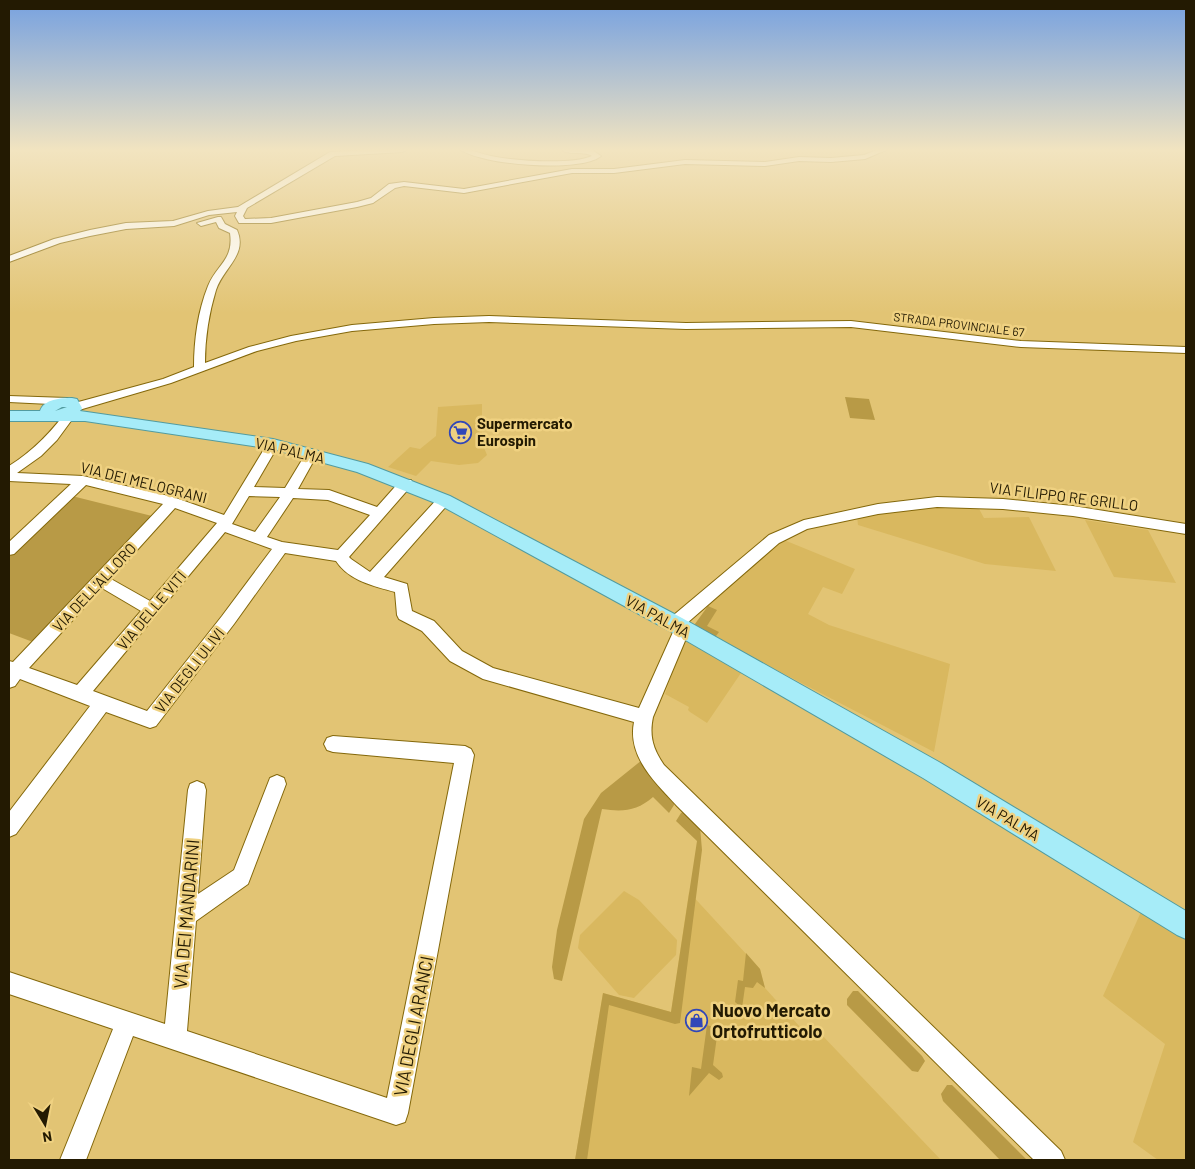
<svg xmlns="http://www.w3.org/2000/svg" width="1195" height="1169" viewBox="0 0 1195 1169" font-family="Barlow,sans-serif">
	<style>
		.built { fill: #d9b85f }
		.green { fill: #b89a46 }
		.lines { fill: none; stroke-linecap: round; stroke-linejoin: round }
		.minor-casing { stroke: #84680b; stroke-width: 2 }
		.major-casing { stroke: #529b9f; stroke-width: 2 }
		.minor { fill: #fff; fill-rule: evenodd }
		.major { fill: #a6ecf8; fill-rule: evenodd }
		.labels { text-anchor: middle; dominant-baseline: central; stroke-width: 5; stroke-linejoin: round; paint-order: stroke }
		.far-street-label { font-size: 12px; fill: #231a02; stroke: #efd181 }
		.poi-label { font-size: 15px; font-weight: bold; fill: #231a02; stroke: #efd181; text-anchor: start }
		.street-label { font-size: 15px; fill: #231a02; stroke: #efd181 }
		.near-street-label { font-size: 18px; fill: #231a02; stroke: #efd181 }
		.near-poi-label { font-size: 18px; font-weight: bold; fill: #231a02; stroke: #efd181; text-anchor: start }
	</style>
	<rect width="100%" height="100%" fill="#e2c474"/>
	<path class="built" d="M482,404V443L487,455L478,463L459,465L431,461L416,476L388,467L410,447L420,449L436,436L438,407Z
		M931,506L978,507L984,518L1029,517L1056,571L985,564L858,525L857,516Z
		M1085,520L1148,530L1176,583L1114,577Z
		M784,540L855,569L842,594L823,587L808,614L829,625L950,664L934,752L744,653H738L695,624L708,606L728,585L747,573L746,570L759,559Z
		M684,639L743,670L707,723L690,712L688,710L689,707L665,694Z
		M624,891L639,900L677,940L676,955L634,998L619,995L578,948L580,935Z
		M689,892L760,969L765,988L801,1028L819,1032L941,1160H575L603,993L671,1012Z
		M1141,912L1186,939V1160H1158L1133,1142L1165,1044L1103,996Z"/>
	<path class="green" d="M845,397L869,399L875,420L850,418Z
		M72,496L152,516L33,642L9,633V557Z
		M708,606L717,610L707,626L719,632L713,640L694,629L695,624Z
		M642,760L673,797L674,805L669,813L653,797C637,811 623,812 602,809L562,981L554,979L552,967L557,930L584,819L601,793Z
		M685,811L700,827L702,850L680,1023L675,1024L609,1005L587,1160H575L603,993L671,1012L697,841L676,821L681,813Z
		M746,953L760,969L765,988L757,982L753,988L745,987L742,1008L735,1002L738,980L743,981Z
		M853,991H858L922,1056L925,1061L918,1072L912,1071L847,1005V999Z
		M707,1025L718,1029L713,1065L722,1073L723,1077L719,1080L709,1073L689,1096L692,1067L701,1069Z
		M947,1085H952L1027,1160H1000L943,1101L941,1094Z"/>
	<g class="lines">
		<defs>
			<path id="minor" d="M372,150H406L402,152L335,156L247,208L243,216L245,219L271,218L357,202L371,198L389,184L404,182L464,189L572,169H614L685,160L765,162L799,157L831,158L864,155L877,150H886L865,159L831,162L799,161L765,166L685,164L614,173H572L464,193L404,186L395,188L373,203L357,207L271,223H239L235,216L237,212L209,215L174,226L126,229L90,236L60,243L9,262V256L54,239L90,230L126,223L173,221L208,211L238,207L330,152Z
				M461,150C472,149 481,154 491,156C514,161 572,165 592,156C583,150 569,156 562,150H592L601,156C581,173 483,165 461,150Z
				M218,217H221L225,224L237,230C248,255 223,268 216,290C209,313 205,338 205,363L249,347L291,336L352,325L434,318L489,316L686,323L851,321L1021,341L1186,347V353L1021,347L851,327L686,329L489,322L434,324L352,331L296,341L257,351L171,383L79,410L57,440L41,456L17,473L83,476L173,497L224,515L269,441L273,440L279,444L254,487L285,488L308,450L312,449L318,453L298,489L329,490L377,507L401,480H411L413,483L411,486L349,557L351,559L370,572L439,497H449L451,500L449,503L384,577L407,584L412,611L434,621L462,651L493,668L639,708L674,630L669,629L667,624L669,619L769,535L804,520L878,504L937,497L1003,499L1073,506L1186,524V534L1073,516L1003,509L937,507L878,514L807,529L779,543L686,624L690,629L653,717C649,736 653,749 664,765L1061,1151L1065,1160H1034L677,806C656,783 627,757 634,722L483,679L450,661L422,631L399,619L397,615L395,592C374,586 349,581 336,561L285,553L234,624L156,726L150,728L106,712L16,834L9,837V812L90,706L20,679L15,686L9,688V661L13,662L163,504L86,485L14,554L9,555V542L71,484L9,481V466C35,450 54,429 71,405L9,402V396L67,398L71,400L73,402L71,404L163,379L194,367C194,340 198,311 208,286C217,264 234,260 230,233L219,228L216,222L201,226L197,223ZM249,496L280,497L255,532L232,524ZM293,498L328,500L370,515L338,550L282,542L267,537ZM175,508L217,523L150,601L111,579ZM225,532L272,549L222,616L147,711L93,691ZM102,588L141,611L77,685L29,668Z
				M333,736L465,746L471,749L474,755L408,1113L405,1122L396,1125L133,1036L86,1160H60L113,1029L9,994V972L165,1024L188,790L190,784L197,781L204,784L206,790L198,894L234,870L270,778L277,775L284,778L286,784L248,884L196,921L187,1031L387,1098L454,763L333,752L327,750L324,744L327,738Z"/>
			<path id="major" d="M72,398L77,399L82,408L80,411L273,439L368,464L450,496L682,618L939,762L1186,911V939L1177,935L923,778L668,630L438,504L357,472L273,449L85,421H9V411H40C44,399 61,398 72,398ZM62,407H67L55,411Z"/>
		</defs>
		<use href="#minor" class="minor-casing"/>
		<use href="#major" class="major-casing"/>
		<use href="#minor" class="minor"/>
		<use href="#major" class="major"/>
	</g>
	<linearGradient id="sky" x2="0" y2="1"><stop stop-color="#76a1e0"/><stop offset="0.48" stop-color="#f2e4c0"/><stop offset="1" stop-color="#f2e4c0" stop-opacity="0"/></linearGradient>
	<rect width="1195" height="313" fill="url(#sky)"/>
	<defs>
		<symbol id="supermarket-ring" viewBox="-11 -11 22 22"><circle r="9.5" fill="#efd181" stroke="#3147b8" stroke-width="1.5"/><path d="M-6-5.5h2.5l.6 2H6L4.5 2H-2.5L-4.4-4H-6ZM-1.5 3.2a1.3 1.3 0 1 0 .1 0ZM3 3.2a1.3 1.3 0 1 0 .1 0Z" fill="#3147b8"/></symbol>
		<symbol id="shop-ring" viewBox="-11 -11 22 22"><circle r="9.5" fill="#efd181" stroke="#3147b8" stroke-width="1.5"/><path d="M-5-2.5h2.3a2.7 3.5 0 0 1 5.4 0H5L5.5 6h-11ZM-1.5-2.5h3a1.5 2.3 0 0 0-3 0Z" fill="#3147b8"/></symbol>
	</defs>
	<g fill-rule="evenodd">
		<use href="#supermarket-ring" x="448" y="420" width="25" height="25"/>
		<use href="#shop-ring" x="684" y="1008" width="25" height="25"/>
	</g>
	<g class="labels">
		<g class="far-street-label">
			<text transform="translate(959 324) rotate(7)">STRADA PROVINCIALE 67</text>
		</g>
		<g class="poi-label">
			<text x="477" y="423">Supermercato<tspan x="477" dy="17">Eurospin</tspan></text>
		</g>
		<g class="street-label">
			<text transform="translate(290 450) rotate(13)">VIA PALMA</text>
			<text transform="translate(144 482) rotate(14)">VIA DEI MELOGRANI</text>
			<text transform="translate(1064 496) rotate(7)">VIA FILIPPO RE GRILLO</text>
			<text transform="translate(94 587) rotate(-47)">VIA DELL'ALLORO</text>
			<text transform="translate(151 610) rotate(-50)">VIA DELLE VITI</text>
			<text transform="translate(658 616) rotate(29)">VIA PALMA</text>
			<text transform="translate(189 670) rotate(-52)">VIA DEGLI ULIVI</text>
			<text transform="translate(1008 818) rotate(31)">VIA PALMA</text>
		</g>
		<g class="near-street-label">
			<text transform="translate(186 914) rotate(-85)">VIA DEI MANDARINI</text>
			<text transform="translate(413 1026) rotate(-79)">VIA DEGLI ARANCI</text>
		</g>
		<g class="near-poi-label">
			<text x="712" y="1010">Nuovo Mercato<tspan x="712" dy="21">Ortofrutticolo</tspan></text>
		</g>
	</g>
	<rect width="1195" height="1169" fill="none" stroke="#231a02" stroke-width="20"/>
	<g transform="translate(45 1124) rotate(170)" stroke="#efd181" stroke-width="4" paint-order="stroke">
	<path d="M0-4L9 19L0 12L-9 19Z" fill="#231a02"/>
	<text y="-8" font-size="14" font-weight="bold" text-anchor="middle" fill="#231a02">N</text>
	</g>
</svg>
